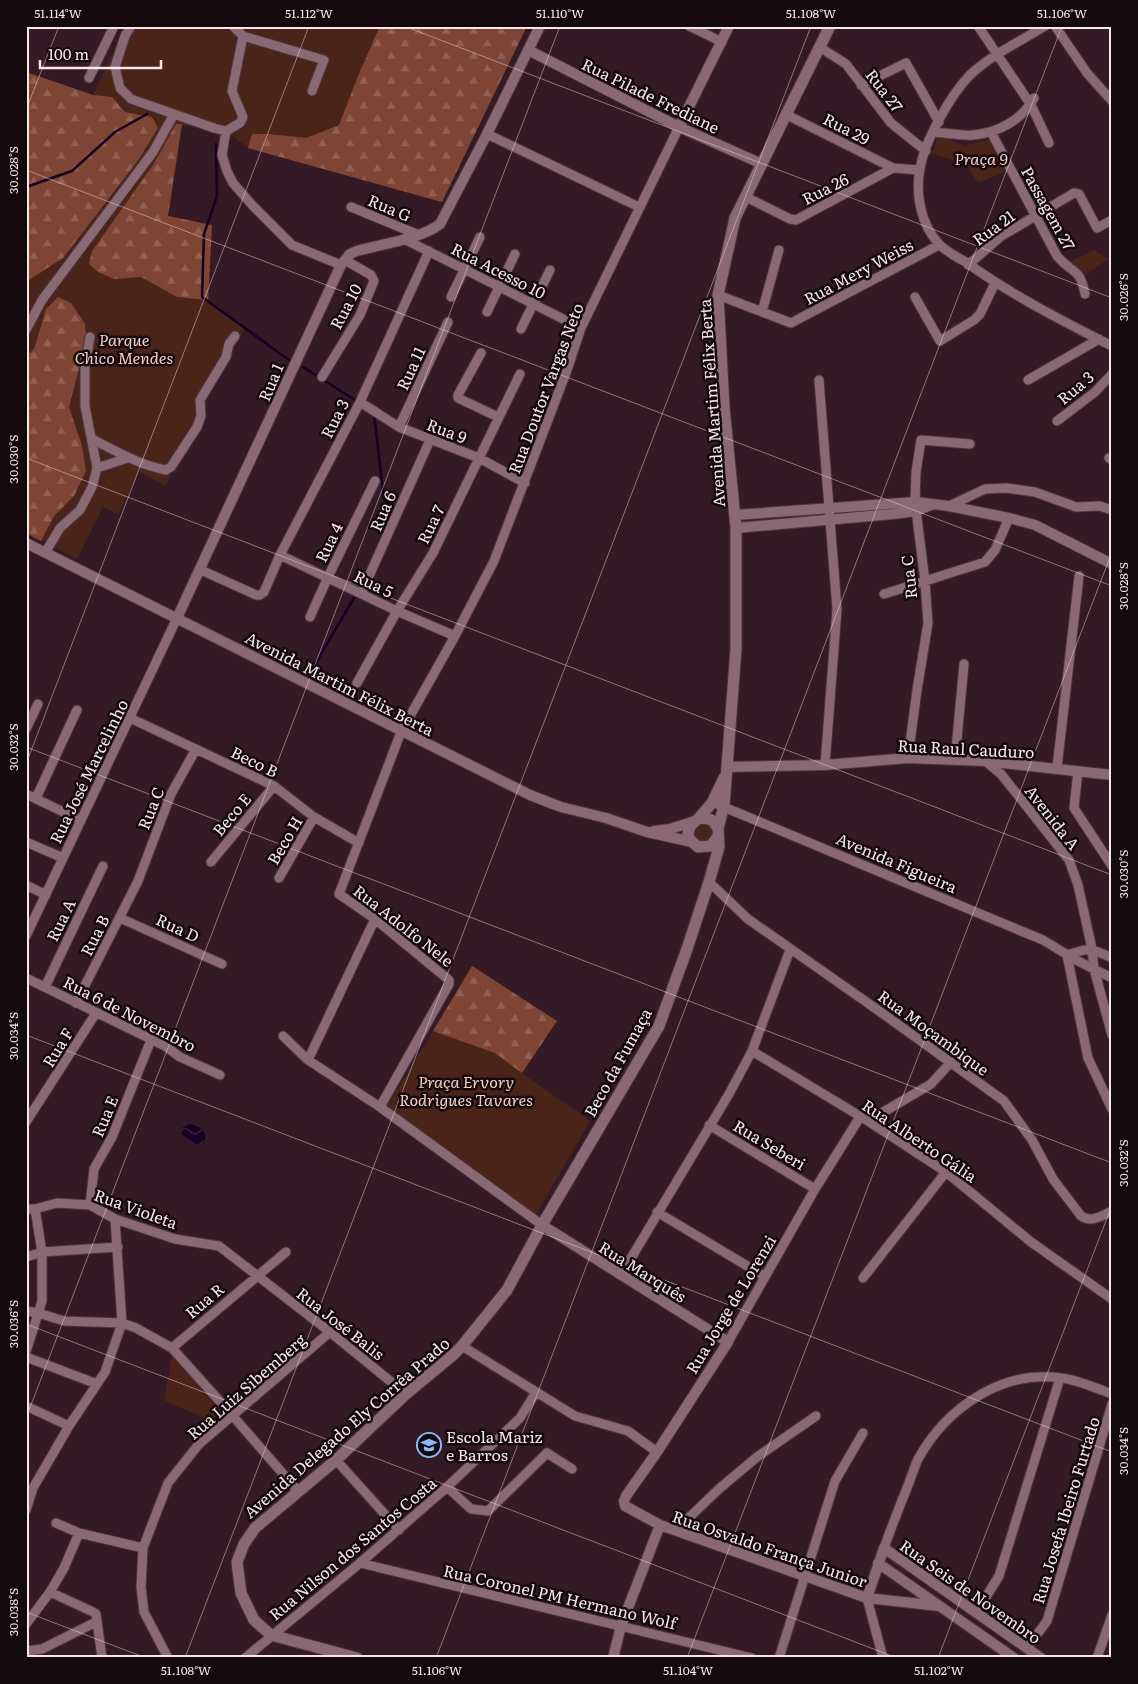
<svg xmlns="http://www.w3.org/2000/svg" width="1138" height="1684" viewBox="0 0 1138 1684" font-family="Literata,serif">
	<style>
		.green { fill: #4a2419 }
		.forest { fill: url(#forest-firs) }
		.water { fill: url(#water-waves) }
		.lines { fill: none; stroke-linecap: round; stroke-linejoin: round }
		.stream { stroke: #180022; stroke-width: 2.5 }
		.minor-casing { stroke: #4b363e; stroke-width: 11 }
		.tertiary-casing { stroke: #4b363e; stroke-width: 12 }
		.secondary-casing { stroke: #4b363e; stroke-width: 13 }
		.minor { stroke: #886974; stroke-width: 9 }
		.tertiary { stroke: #886974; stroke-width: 10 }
		.secondary { stroke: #886974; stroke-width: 11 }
		.ticks { fill: none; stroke: #f8e6eb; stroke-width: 1; stroke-opacity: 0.45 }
		.labels { text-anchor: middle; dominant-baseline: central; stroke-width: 5; stroke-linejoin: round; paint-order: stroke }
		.street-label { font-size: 16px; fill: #f8e6eb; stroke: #14090d }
		.park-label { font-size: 16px; font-style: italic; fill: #f4cec3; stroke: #14090d }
		.poi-label { font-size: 16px; fill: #f8e6eb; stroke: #14090d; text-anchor: start }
		.neatline { fill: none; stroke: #f8e6eb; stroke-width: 2 }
		.ticks-label { font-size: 12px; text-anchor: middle; fill: #f8e6eb }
	</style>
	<defs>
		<pattern id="forest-firs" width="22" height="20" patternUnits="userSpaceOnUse" patternTransform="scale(1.25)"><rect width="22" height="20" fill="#7f4534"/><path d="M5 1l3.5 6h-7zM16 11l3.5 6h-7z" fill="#926052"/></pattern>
		<pattern id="water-waves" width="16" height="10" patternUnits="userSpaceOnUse" patternTransform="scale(1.25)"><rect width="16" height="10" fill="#180022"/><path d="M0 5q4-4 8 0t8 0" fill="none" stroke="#3a2542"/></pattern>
	</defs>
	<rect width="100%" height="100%" fill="#341a24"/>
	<path class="green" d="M125,26H527L442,202L248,148L226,131L182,125L168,216L212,225L209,300L245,328L206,401L205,418L165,485L139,472L118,514L103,507L77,559L26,533V72L93,95Z
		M938,134L965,146L990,139L1005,172L978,183L966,165L932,153Z
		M1094,250L1108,259L1085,276L1067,263Z
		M693 833a10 10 0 1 1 20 0a10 10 0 1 1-20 0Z
		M472,966L557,1021L522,1073L590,1121L536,1215L387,1107Z
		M172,1356L223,1415L213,1422L164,1400Z"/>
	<path class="forest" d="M380,26H527L442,202L248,148L252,134H269L306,138L339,125L358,76Z
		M26,72L93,95L112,97L125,112L152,117L158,128L139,159L63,258L26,282Z
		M176,124H182L168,216L212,225L208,300L177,297L141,277L114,279L98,272L89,264L92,251L153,165Z
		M58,297L71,303L85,324L86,342L69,407L82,446L86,471L74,496L54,516L41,541L26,533V356L34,349L46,309Z
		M472,966L557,1021L522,1073L495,1053L433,1031Z"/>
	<path class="water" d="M190,1124L199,1127L205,1133V1143L196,1144L181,1134L183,1127Z"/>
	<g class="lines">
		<path class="stream" d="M216,144L217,196L204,234L202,297L289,360
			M26,187L72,171L115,132L147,114
			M303,367L358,402
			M374,414L384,499L396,511
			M310,673L355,596"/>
		<defs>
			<path id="minor" d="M131,26L125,36L115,67L120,88L131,99L214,128L226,131L240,123L243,117L232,91L243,36
				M233,26L243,36L324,60L312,91
				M689,26L722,42
				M978,26L1031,105L1049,143
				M1045,26C1021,41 989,56 969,76C950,96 924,142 920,169C915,194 921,225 939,244C946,252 958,257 967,263C1012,295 1062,321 1112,346
				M1055,26L1087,73L1112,101
				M821,48L846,64L891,123L926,151
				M89,78L114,26
				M861,85L906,63L939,122
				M787,115L893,168
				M226,131L222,155L227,171L233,183L254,207L292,245L341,265
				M934,132C946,133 961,136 973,135C998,133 1022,120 1034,98
				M991,132L1057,256C1072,274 1080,267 1085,294
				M487,134L639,207
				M746,197L790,219L796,220L893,168L919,170
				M351,207L419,235
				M404,239L581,328
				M968,265L1000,237L1074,193L1079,194L1097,228L1112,220
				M718,295L791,323L939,245
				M451,297L480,237
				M915,297L940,341L974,320L980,314L995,283
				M487,312L515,254
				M762,312L779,250
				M521,329L550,270
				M26,330L42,300L153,152L174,114
				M481,353L458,395V398L498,417
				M322,377L360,315L374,281L371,275L345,260
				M819,380L837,609L825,765
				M1028,380L1099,339
				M360,402L399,427L479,458L525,483
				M1057,421L1095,392L1112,374
				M399,427L448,322
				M92,439C116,451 139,465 166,470L171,467L197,427L201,416L200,400L226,357L229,344L235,336
				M1109,458L1112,460
				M97,468L128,458
				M949,506L985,489L1006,488L1035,492L1076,507L1100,506L1112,510
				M45,553L60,528L80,510L92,487L97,468L85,406V367L90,337
				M280,555L397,611L455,636
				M201,570L256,595H260L264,592L280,555L360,402L429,251
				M361,594L430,440
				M884,594L985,562L995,550L1009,518
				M310,617L328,577L375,481
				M357,683L397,611L433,553L520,374
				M130,718L274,786L314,817L359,843
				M26,729L38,704
				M908,758L917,690L928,623L925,581L915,502L916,472L921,440L970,444
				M955,760L964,664
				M985,761L1001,774L1069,860L1078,885L1092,949L1094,969L1112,1035
				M1057,768L1079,576
				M1078,771L1074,808L1112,866
				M26,794L80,820
				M36,798L77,710
				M719,805L1043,940L1076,960L1112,978
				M26,842L63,858
				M211,862L274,786
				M279,878L314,817
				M709,882L748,919L882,1013L1004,1101L1032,1140L1053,1179L1081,1216C1092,1223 1101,1216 1112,1211
				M26,885L46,895
				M120,918L222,964
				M26,936L177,618
				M1067,955L1088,1058L1112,1109
				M1067,955C1090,947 1091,948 1112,958
				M26,978L165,1046L180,1057L220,1075
				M45,987L103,866
				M76,1003L138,881L171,794L196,749
				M283,1036L308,1060L380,1107L542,1225
				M752,1051L868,1121L946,1172L1031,1242L1112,1299
				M308,1060L375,919
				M380,1107L449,984V980L375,919L339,894L401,732L455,636L494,561L566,373L581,328L679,127
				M868,1121L931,1084L951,1062
				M26,1122L96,1013
				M709,1125L815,1189
				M90,1205L94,1169L112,1137L151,1040
				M26,1209H35L57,1203L90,1205L115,1219L175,1239L219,1246L330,1332L406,1394
				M657,1212L764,1276
				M26,1257L42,1252L118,1247
				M621,1275L729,1094L752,1051L790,950
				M863,1278L946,1172
				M26,1311L38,1313L64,1321L122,1323L136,1328L172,1348L232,1415L298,1491
				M728,1342L815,1189L860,1117
				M462,1346L575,1416L628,1431L657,1452
				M172,1348L286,1252
				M26,1352L42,1301V1252L35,1209
				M26,1357L97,1384
				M26,1406L69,1426
				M336,1460L399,1530
				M447,1487L471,1509L488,1511L547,1453L572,1469
				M26,1510L33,1488L69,1426L105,1372L122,1323L115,1219
				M56,1523L79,1533L143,1548
				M676,1530L720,1488L757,1457L816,1416
				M884,1548C891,1528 899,1508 907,1488C911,1478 914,1468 918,1459C946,1409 1001,1369 1061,1378C1079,1380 1095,1388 1112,1394
				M360,1563L752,1658
				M50,1592L93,1612L96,1614L102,1658
				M867,1598L883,1658
				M976,1613L999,1576L1060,1378
				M26,1624L50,1592L64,1568L79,1533
				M1027,1648L1047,1621L1112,1404
				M26,1651L42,1649L96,1622
				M168,1658L144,1612L141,1587L143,1548L168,1483L199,1444L330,1332
				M245,1658L360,1563L447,1487L520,1418L536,1392
				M779,1658L835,1481L863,1433
				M1097,1658L1112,1615"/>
			<path id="tertiary" d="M528,50L679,127L762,164
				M679,127L729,26
				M735,515L915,502L949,506L1009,518L1035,525L1112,564
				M736,528L893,514L916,511L931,505
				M26,543L530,795L561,807L606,818L647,832L692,842
				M177,618L341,265L350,254L357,251C381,244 421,239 440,224L487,134L540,26
				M728,767L825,765L908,758L985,761L1112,775
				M654,831L670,829L692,822
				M542,1225L728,1342L657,1452L626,1496L624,1501L625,1506L660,1525L867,1598L939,1606
				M878,1563L1014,1658
				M867,1598L884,1548L1041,1658
				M613,1658L621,1626L660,1525"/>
			<path id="secondary" d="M699,818L712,803L724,778
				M718,828L724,806L736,649V528L724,407L718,295L735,218L830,26
				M357,1658L271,1635L254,1620L241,1593L237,1562L244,1544L255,1528L336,1460L406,1394L453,1355L462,1346L507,1290L542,1225L659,1026L687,949L709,882L719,847L718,828L713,821L709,819L699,818L690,826L688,833L689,838L692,842L698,847L711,846L718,836"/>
		</defs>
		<use href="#minor" class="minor-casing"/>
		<use href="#tertiary" class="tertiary-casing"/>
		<use href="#secondary" class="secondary-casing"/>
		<use href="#minor" class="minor"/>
		<use href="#tertiary" class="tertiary"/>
		<use href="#secondary" class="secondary"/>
	</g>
	<path class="ticks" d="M404,26L1112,298M26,110L59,26M26,170L1112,586M26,458L1112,875M26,747L1112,1163M26,764L309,26M26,1035L1112,1452M26,1324L897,1658M26,1418L560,26M26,1612L146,1658M185,1658L811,26M436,1658L1062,26M687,1658L1112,552M938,1658L1112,1205"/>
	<defs>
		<symbol id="school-ring" viewBox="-11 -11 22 22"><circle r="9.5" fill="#14090d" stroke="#87bbfb" stroke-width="1.5"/><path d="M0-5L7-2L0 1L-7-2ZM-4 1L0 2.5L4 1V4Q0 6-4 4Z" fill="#87bbfb"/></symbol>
	</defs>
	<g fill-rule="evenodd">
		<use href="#school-ring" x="415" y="1431" width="28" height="28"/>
	</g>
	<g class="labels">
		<g class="street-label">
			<text transform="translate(885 90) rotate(52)">Rua 27</text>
			<text transform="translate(651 95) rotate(26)">Rua Pilade Frediane</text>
			<text transform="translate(847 128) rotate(27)">Rua 29</text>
			<text transform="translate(825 188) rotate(-27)">Rua 26</text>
			<text transform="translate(390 207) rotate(23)">Rua G</text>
			<text transform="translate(1049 208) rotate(61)">Passagem 27</text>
			<text transform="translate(993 227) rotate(-36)">Rua 21</text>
			<text transform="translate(499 270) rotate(27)">Rua Acesso 10</text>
			<text transform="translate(858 271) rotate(-28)">Rua Mery Weiss</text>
			<text transform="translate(345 306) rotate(-62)">Rua 10</text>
			<text transform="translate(410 368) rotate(-65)">Rua 11</text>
			<text transform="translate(270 382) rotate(-67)">Rua 1</text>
			<text transform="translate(1075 387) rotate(-40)">Rua 3</text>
			<text transform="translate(545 388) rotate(-69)">Rua Doutor Vargas Neto</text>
			<text transform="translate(711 403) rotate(-94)">Avenida Martim Félix Berta</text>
			<text transform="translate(334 418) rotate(-63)">Rua 3</text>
			<text transform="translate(447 430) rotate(21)">Rua 9</text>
			<text transform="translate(382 511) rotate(-67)">Rua 6</text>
			<text transform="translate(430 524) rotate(-64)">Rua 7</text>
			<text transform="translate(328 542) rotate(-64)">Rua 4</text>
			<text transform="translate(908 577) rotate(-96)">Rua C</text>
			<text transform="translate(374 583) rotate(26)">Rua 5</text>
			<text transform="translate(340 683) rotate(27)">Avenida Martim Félix Berta</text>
			<text transform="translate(966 748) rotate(3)">Rua Raul Cauduro</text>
			<text transform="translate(255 761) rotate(26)">Beco B</text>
			<text transform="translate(88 771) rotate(-64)">Rua José Marcelinho</text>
			<text transform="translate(150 808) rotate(-68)">Rua C</text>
			<text transform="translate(231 814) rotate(-50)">Beco E</text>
			<text transform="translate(1053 817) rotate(52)">Avenida A</text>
			<text transform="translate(284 840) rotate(-60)">Beco H</text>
			<text transform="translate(897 862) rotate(23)">Avenida Figueira</text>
			<text transform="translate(60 920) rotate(-64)">Rua A</text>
			<text transform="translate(404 925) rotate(38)">Rua Adolfo Nele</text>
			<text transform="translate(178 927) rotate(25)">Rua D</text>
			<text transform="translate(94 935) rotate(-63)">Rua B</text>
			<text transform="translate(130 1013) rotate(27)">Rua 6 de Novembro</text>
			<text transform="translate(934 1032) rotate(36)">Rua Moçambique</text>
			<text transform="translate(57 1047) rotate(-58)">Rua F</text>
			<text transform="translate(617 1062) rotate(-61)">Beco da Fumaça</text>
			<text transform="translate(104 1116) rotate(-67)">Rua E</text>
			<text transform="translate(920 1140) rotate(34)">Rua Alberto Gália</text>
			<text transform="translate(770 1144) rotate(31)">Rua Seberi</text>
			<text transform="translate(136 1208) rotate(20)">Rua Violeta</text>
			<text transform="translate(643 1271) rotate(32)">Rua Marquês</text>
			<text transform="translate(204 1300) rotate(-40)">Rua R</text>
			<text transform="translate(730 1304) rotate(-59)">Rua Jorge de Lorenzi</text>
			<text transform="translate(341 1323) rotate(38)">Rua José Balis</text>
			<text transform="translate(246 1386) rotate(-41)">Rua Luiz Sibemberg</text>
			<text transform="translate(346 1427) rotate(-41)">Avenida Delegado Ely Corrêa Prado</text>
			<text transform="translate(1065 1510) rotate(-73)">Rua Josefa Ibeiro Furtado</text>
			<text transform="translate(352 1548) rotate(-40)">Rua Nilson dos Santos Costa</text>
			<text transform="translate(770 1548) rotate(19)">Rua Osvaldo França Junior</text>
			<text transform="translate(971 1591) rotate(35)">Rua Seis de Novembro</text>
			<text transform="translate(560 1596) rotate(13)">Rua Coronel PM Hermano Wolf</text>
		</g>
		<g class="park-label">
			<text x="981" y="158">Praça 9</text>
			<text x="124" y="339">Parque<tspan x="124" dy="18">Chico Mendes</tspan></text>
			<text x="466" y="1081">Praça Ervory<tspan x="466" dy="18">Rodrigues Tavares</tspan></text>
		</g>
		<g class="poi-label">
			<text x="446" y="1436">Escola Mariz<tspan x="446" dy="18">e Barros</tspan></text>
		</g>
	</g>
	<rect width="1138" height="1684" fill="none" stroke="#14090d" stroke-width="55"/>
	<path d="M40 60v8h121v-8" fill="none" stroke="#f8e6eb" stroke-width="2.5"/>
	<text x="48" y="60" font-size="15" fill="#f8e6eb" stroke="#14090d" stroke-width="4" paint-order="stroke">100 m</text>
	<rect x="28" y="28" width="1082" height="1628" class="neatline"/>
	<g class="ticks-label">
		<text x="58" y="18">51.114°W</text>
		<text x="309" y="18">51.112°W</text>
		<text x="560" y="18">51.110°W</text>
		<text x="811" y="18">51.108°W</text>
		<text x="1062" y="18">51.106°W</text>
		<text transform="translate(14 170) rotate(-90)" y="4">30.028°S</text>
		<text transform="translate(1124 297) rotate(-90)" y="4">30.026°S</text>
		<text transform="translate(14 459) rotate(-90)" y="4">30.030°S</text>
		<text transform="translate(1124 586) rotate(-90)" y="4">30.028°S</text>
		<text transform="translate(14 747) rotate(-90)" y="4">30.032°S</text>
		<text transform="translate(1124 874) rotate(-90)" y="4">30.030°S</text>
		<text transform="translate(14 1036) rotate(-90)" y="4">30.034°S</text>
		<text transform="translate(1124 1163) rotate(-90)" y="4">30.032°S</text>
		<text transform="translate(14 1324) rotate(-90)" y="4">30.036°S</text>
		<text transform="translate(1124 1451) rotate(-90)" y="4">30.034°S</text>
		<text transform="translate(14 1612) rotate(-90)" y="4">30.038°S</text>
		<text x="186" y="1675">51.108°W</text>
		<text x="437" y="1675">51.106°W</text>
		<text x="688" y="1675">51.104°W</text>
		<text x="939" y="1675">51.102°W</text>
	</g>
</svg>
